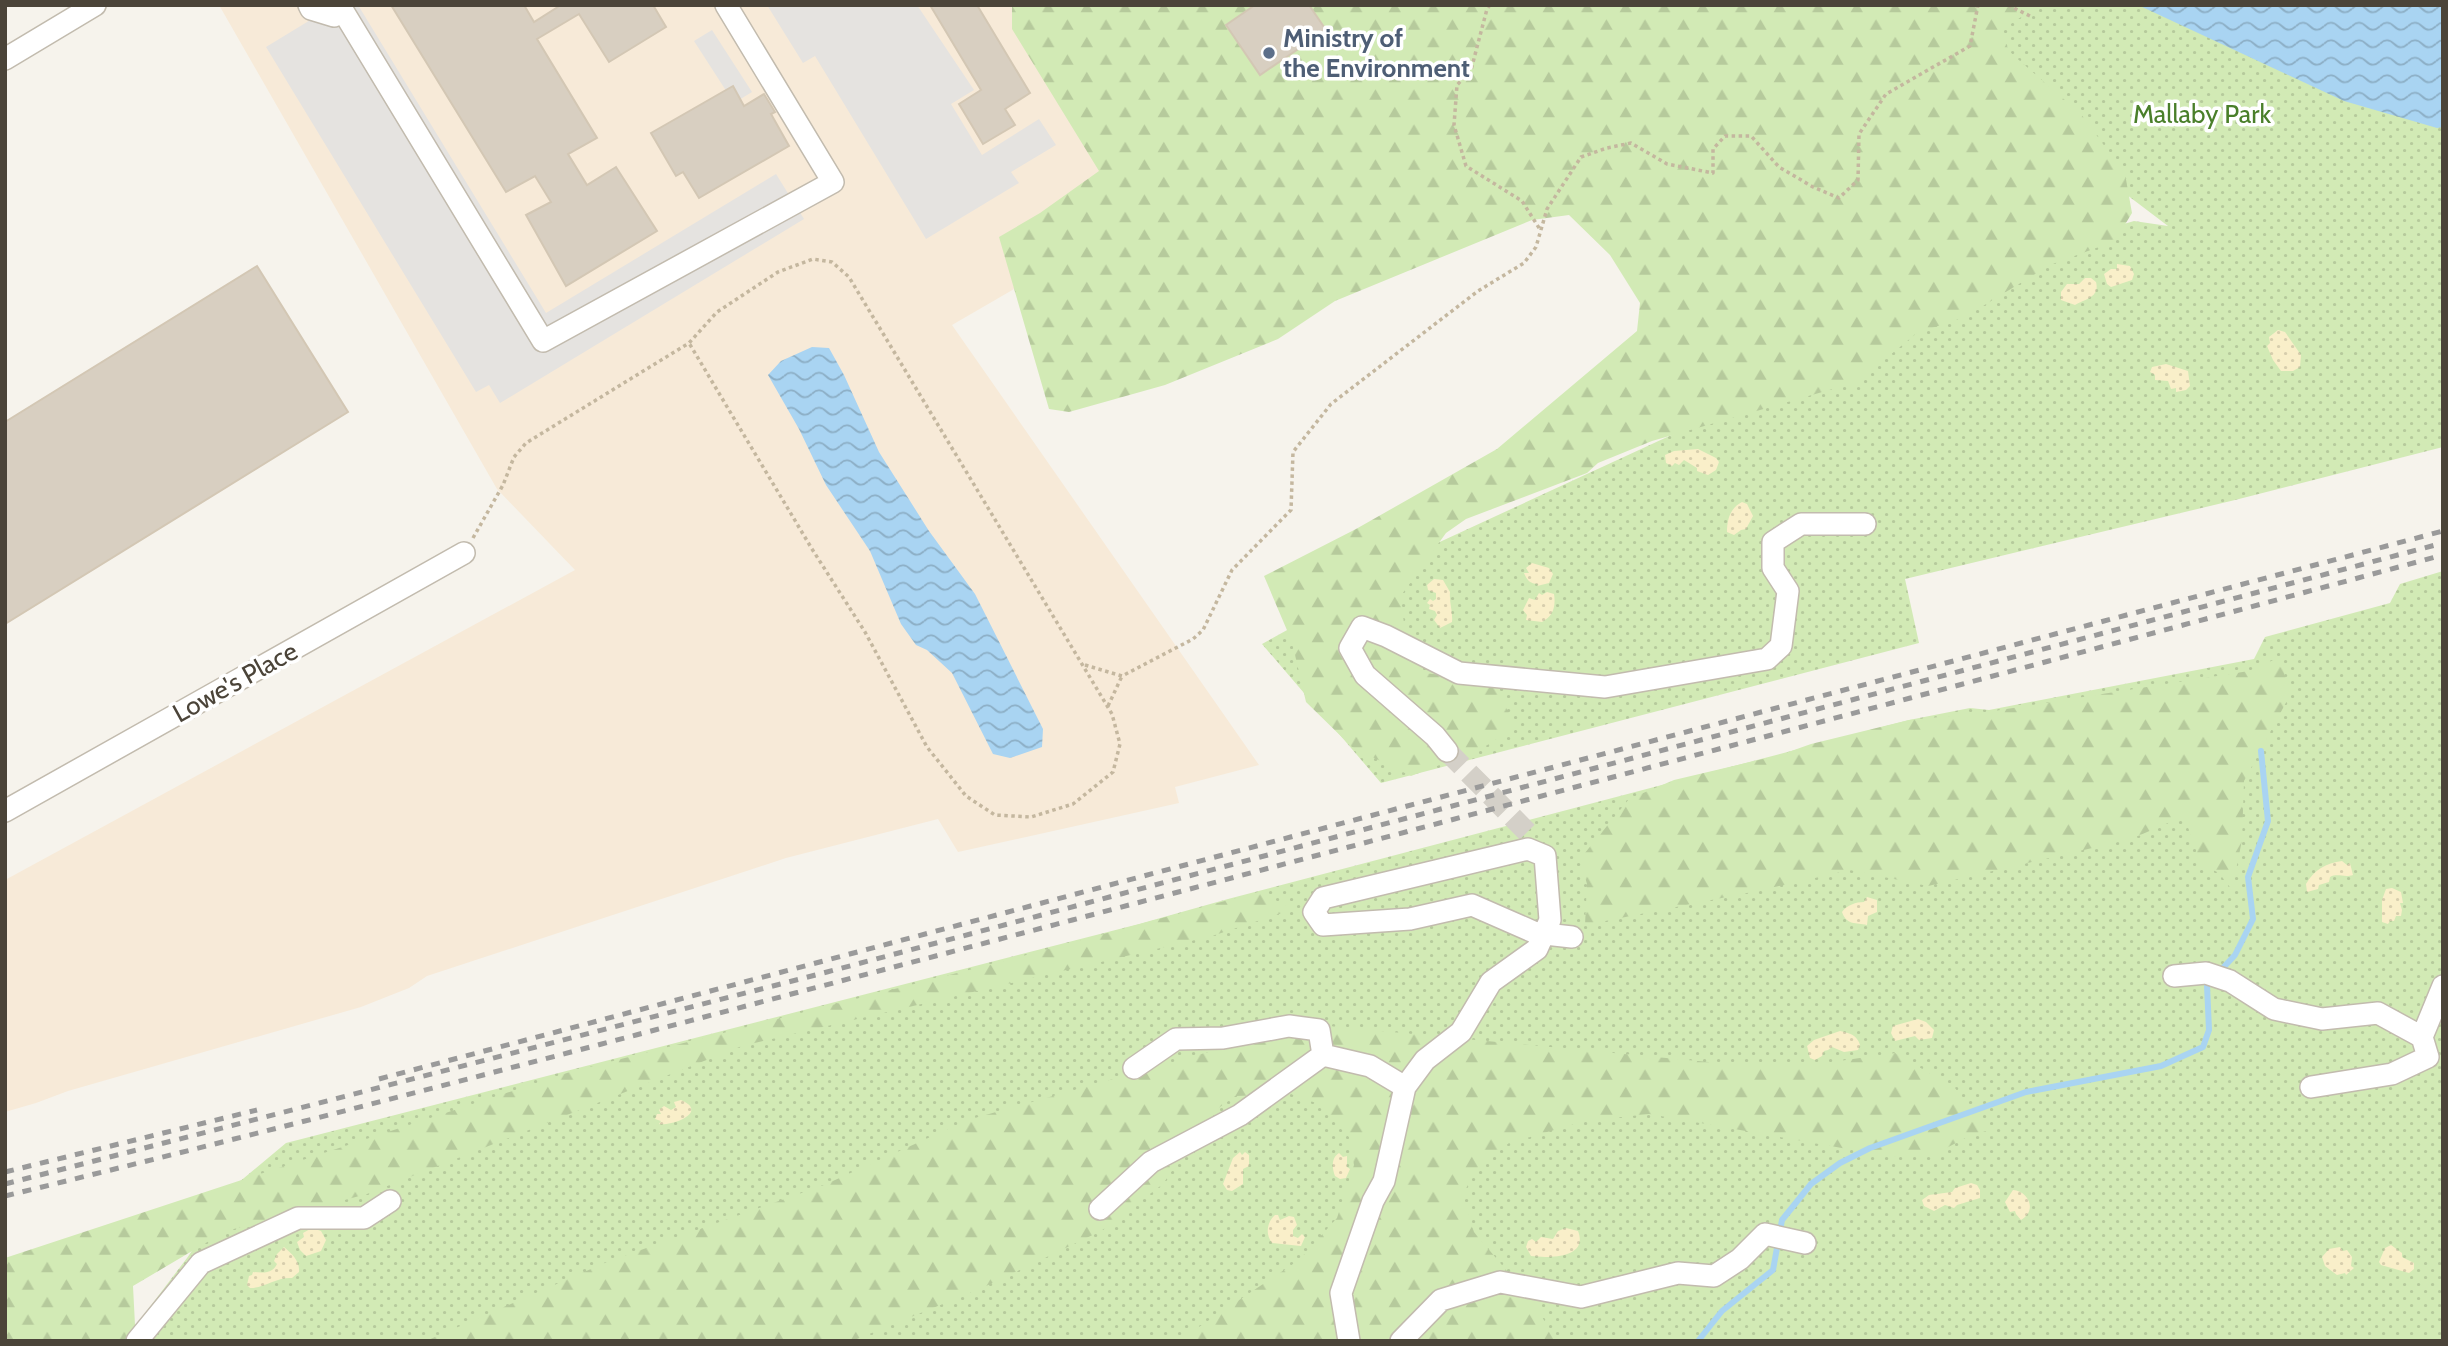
<svg xmlns="http://www.w3.org/2000/svg" width="2448" height="1346" viewBox="0 0 2448 1346" font-family="Cabin,sans-serif">
	<style>
		.commercial { fill: #f7ead8 }
		.grass { fill: url(#grass-dots) }
		.forest { fill: url(#forest-firs) }
		.sand { fill: url(#sand-dots) }
		.parking { fill: #e5e3e0 }
		.water { fill: url(#water-waves) }
		.lines { fill: none; stroke-linecap: round; stroke-linejoin: round }
		.stream { stroke: #a9d4f2; stroke-width: 6 }
		.building { fill: #d8cfc1; stroke: #d3c7b4; stroke-width: 2 }
		.minor-tunnel { stroke: #d4d0c8; stroke-width: 21; stroke-dasharray: 21 10; stroke-linecap: butt }
		.minor-casing { stroke: #c2bbae; stroke-width: 24 }
		.path { stroke: #c4b79f; stroke-width: 3.5; stroke-dasharray: 3.5 3.5; stroke-linecap: butt }
		.minor { stroke: #fff; stroke-width: 21 }
		.rail { stroke: #9a9a9a; stroke-width: 5; stroke-dasharray: 9 9; stroke-linecap: butt }
		.service-dot { fill: #5c6f8a; stroke: #fff; stroke-width: 2.5 }
		.labels { text-anchor: middle; dominant-baseline: central; stroke-width: 7; stroke-linejoin: round; paint-order: stroke }
		.service-label { font-size: 26px; font-weight: bold; fill: #4e5e75; stroke: #fff; text-anchor: start }
		.park-label { font-size: 26px; fill: #4a7f2a; stroke: #fff }
		.street-label { font-size: 26px; fill: #4b4439; stroke: #fff }
	</style>
	<defs>
		<pattern id="grass-dots" width="8" height="8" patternUnits="userSpaceOnUse" patternTransform="scale(1.75)"><rect width="8" height="8" fill="#d2eab5"/><path d="M2 2h.1M6 6h.1" fill="none" stroke="#b6ca9c" stroke-width="1.8" stroke-linecap="round"/></pattern>
		<pattern id="forest-firs" width="22" height="20" patternUnits="userSpaceOnUse" patternTransform="scale(1.75)"><rect width="22" height="20" fill="#d2eab5"/><path d="M5 1l3.5 6h-7zM16 11l3.5 6h-7z" fill="#b6ca9c"/></pattern>
		<pattern id="sand-dots" width="8" height="8" patternUnits="userSpaceOnUse" patternTransform="scale(1.75)"><rect width="8" height="8" fill="#f9efc9"/><path d="M2 2h.1M6 6h.1" fill="none" stroke="#d7cead" stroke-width="1.8" stroke-linecap="round"/></pattern>
		<pattern id="water-waves" width="16" height="10" patternUnits="userSpaceOnUse" patternTransform="scale(1.75)"><rect width="16" height="10" fill="#a9d4f2"/><path d="M0 5q4-4 8 0t8 0" fill="none" stroke="#8caec5"/></pattern>
	</defs>
	<rect width="100%" height="100%" fill="#f6f3ec"/>
	<path class="commercial" d="M219,5H1503L952,325L1259,765L1175,787L1179,803L958,852L938,819L786,858L427,976L409,988L361,1007L68,1091L36,1103L5,1112V880L575,570L497,489Z"/>
	<path class="grass" d="M1876,5H2443V447L2235,500L1905,579L1919,643L1381,783L1262,644L1401,567L1405,558L1730,408L2060,243L2134,221L2168,226Z
		M2443,571V1341H124L187,1258L238,1183L286,1143L1139,924L1228,899L1909,720L1970,708L1989,710L2254,659L2265,637L2390,603L2400,584Z"/>
	<path class="forest" d="M1012,5H2054L2032,10L1998,32L2012,54L2081,114L2125,174L2132,213L2115,241L2050,265L1965,317L1917,333L1857,382L1652,441L1598,463L1587,473L1466,519L1446,533L1400,597L1407,642L1424,673L1480,679L1496,688L1516,727L1481,749L1411,776L1352,747L1306,702L1292,642L1264,576L1356,529L1497,449L1637,331L1640,303L1610,255L1569,215L1532,220L1335,301L1278,339L1165,385L1069,412L1049,409L999,237L1040,213L1099,171L1012,29Z
		M2280,657L2290,695L2244,781L2242,840L2232,890L2219,873L2201,864L2184,816L2131,839L1928,886L1850,870L1757,891L1585,925L1587,884L1580,859L1629,799L1674,780L1780,755L1811,744L1909,720L1981,713L2249,671Z
		M1258,892L1294,909L1212,936L742,1046L367,1194L226,1231L133,1286L135,1325L149,1341H5V1258L570,1072L1004,961Z
		M1307,1024L1740,1065L1804,1066L1895,1053L1955,1088L1994,1139L1987,1131L1973,1134L1937,1153L1893,1157L1649,1114L1585,1121L1509,1143L1475,1170L1463,1195L1474,1232L1534,1303L1556,1341H1178L1299,1260L1337,1218L1354,1165L1349,1137L1316,1103L1291,1094L1235,1096L1209,1115L1163,1184L1101,1231L982,1288L852,1341H426L607,1262L824,1185L968,1120Z"/>
	<path class="sand" d="M2117,264L2130,266L2134,274L2132,280L2111,287L2107,284L2104,274L2111,269H2117Z
		M2085,278H2091L2096,282C2100,297 2086,299 2075,305L2061,300V292L2067,284H2079Z
		M2278,330L2285,332L2301,355L2300,367L2293,371H2281L2273,360L2267,346L2270,343L2269,337Z
		M2166,364L2188,371L2190,386L2186,390L2176,392V388L2171,389L2168,381L2155,380V375L2150,372L2152,367Z
		M1698,449L1716,458L1719,462L1716,470L1708,475L1697,471V468L1684,460L1679,465L1675,463L1672,466L1666,463L1665,455L1674,451Z
		M1742,502L1747,504L1753,516L1746,529L1741,530L1734,535L1727,532C1727,520 1730,508 1742,502Z
		M1532,563L1549,568L1553,574L1549,583L1537,586L1538,584C1530,584 1527,580 1524,573H1529L1526,568Z
		M1434,579L1443,580L1450,592C1449,603 1453,611 1452,622L1440,628L1434,620L1437,615L1435,611L1429,609L1430,605L1427,603L1430,599L1433,601L1436,599V593L1428,590L1427,585Z
		M1547,592L1554,594C1556,607 1553,616 1542,622L1526,620L1527,615L1523,610L1529,598L1535,600L1539,593L1542,595Z
		M2342,861L2347,865L2350,863L2353,875C2344,878 2338,873 2330,877L2329,882L2319,885L2318,889L2307,892L2306,884C2314,870 2326,863 2342,861Z
		M2392,888L2401,892L2403,903H2400L2402,910L2401,916H2396L2394,921H2390L2388,924L2382,922V900L2386,889Z
		M1867,897L1877,900V912L1868,916L1867,925C1856,922 1847,926 1842,912C1847,905 1856,902 1864,902Z
		M1918,1019L1926,1022L1934,1030L1932,1038L1919,1040L1915,1036L1895,1041L1891,1033L1893,1026Z
		M1840,1031C1850,1033 1857,1035 1860,1045L1858,1050L1844,1052L1832,1047L1828,1050L1824,1051L1822,1056L1815,1060L1810,1058L1807,1046L1814,1040Z
		M681,1100C709,1112 673,1126 659,1124L661,1121L655,1119L657,1114H661L659,1110L664,1106L671,1110L676,1107L674,1102Z
		M1240,1152L1242,1155L1245,1152L1249,1155V1166L1243,1169V1184L1232,1191L1227,1190L1223,1184L1233,1158Z
		M1339,1153L1343,1157L1347,1156V1167L1350,1169L1346,1178L1340,1179L1335,1176C1332,1168 1331,1158 1339,1153Z
		M1971,1183L1977,1185L1980,1190V1198L1957,1205L1954,1208L1945,1205L1934,1211L1924,1206L1922,1200L1929,1195L1952,1192L1955,1188Z
		M2013,1190C2028,1191 2038,1210 2021,1220L2016,1214L2015,1211L2010,1212L2005,1202Z
		M1275,1215H1278L1280,1220L1289,1216L1294,1217L1297,1225L1293,1230V1236L1298,1238L1302,1234L1305,1237L1301,1246L1272,1243C1265,1234 1267,1222 1275,1215Z
		M312,1228L321,1231L326,1240L321,1251L306,1256L300,1250L297,1242L304,1237L303,1233Z
		M1566,1228L1578,1231C1589,1259 1547,1258 1531,1256L1526,1247L1528,1241L1532,1239L1536,1242L1541,1237L1553,1239L1558,1231Z
		M2391,1245L2402,1253V1257L2414,1263V1269L2409,1273L2381,1265L2379,1262L2385,1248Z
		M284,1247C292,1254 300,1261 299,1272L292,1278C276,1277 265,1288 250,1288L247,1285L249,1276L252,1275L253,1272C263,1273 272,1274 277,1264L274,1261L277,1254Z
		M2340,1247L2343,1251L2347,1250L2352,1257L2351,1266L2354,1268L2346,1275L2345,1273L2337,1275L2325,1266L2322,1257L2329,1249Z"/>
	<path class="parking" d="M335,5H358L546,313L776,174L804,219L500,403L489,385L476,392L266,47Z
		M767,5H917L974,90L951,104L982,155L1039,119L1056,145L1011,172L1019,183L926,239L815,56L803,63Z
		M712,30L752,92L734,103L694,41Z"/>
	<path class="water" d="M2138,5H2443V127L2437,128L2344,101Z
		M812,347L829,348L844,375L879,452L929,531L975,594L1043,729L1042,747L1010,758L993,754L952,673L927,650L916,645L901,624L870,551L826,485L799,429L768,375L781,361Z"/>
	<g class="lines">
		<path class="stream" d="M1698,1341L1722,1311L1773,1270L1782,1220L1811,1184L1840,1163L1870,1148L2026,1092L2161,1066L2203,1047L2209,1030L2207,985L2235,955L2253,919L2248,877L2268,821L2261,751"/>
	</g>
	<path class="building" d="M391,5H524L534,22L561,5H653L666,27L609,62L579,14L537,39L597,138L568,154L587,185L616,167L657,231L566,286L526,215L551,202L535,176L506,192Z
		M930,5H977L1030,93L1005,109L1015,125L983,144L959,104L981,90Z
		M1255,5H1309L1326,30L1260,75L1226,25Z
		M733,86L744,106L764,94L775,112L771,114L789,146L699,198L683,172L676,176L651,133Z
		M257,266L348,412L5,624V422Z"/>
	<g class="lines">
		<path class="minor-tunnel" d="M1447,751L1531,836"/>
		<defs>
			<path id="minor" d="M309,5L311,9L334,16L343,11L543,341L833,182L726,5
				M5,59L95,5
				M1447,751L1435,736L1365,675L1350,648L1362,627L1386,636L1459,673L1605,687L1767,659L1781,646L1788,591L1773,568V542L1801,524H1865
				M5,811L464,553
				M2174,976L2206,973L2230,981L2274,1009L2322,1019L2378,1013L2422,1037
				M1134,1068L1176,1039L1223,1038L1289,1026L1319,1030L1323,1055L1370,1066L1405,1087
				M2311,1087L2392,1074L2428,1057L2422,1037L2443,986
				M1100,1209L1151,1162L1240,1115L1323,1055
				M137,1341L201,1263L298,1218H364L390,1201
				M1349,1341L1341,1293L1373,1201L1384,1181L1405,1087L1425,1060L1461,1032L1491,982L1537,949L1550,920L1545,856L1528,849L1323,898L1314,912L1323,925L1410,919L1472,905L1536,933L1572,937
				M1401,1341L1441,1300L1500,1282L1581,1297L1678,1273L1714,1276L1740,1259L1765,1234L1805,1243"/>
		</defs>
		<use href="#minor" class="minor-casing"/>
		<path class="path" d="M1490,5L1487,9L1471,70L1457,85L1454,125L1466,166L1522,201L1541,231
			M2008,5L2032,17
			M473,538L503,485L514,457L526,443L689,343L717,312L778,272L813,259L832,262L849,277L1112,714L1120,744L1113,772L1073,804L1031,817L995,815L966,796L927,747L865,632L812,549L689,343
			M1085,665L1122,676L1193,639L1203,630L1232,570L1291,510L1293,452L1331,404L1478,291L1524,263L1536,247L1547,209L1581,157L1607,148L1631,143L1667,164L1713,173V149L1725,136H1751L1779,167L1813,187L1839,198L1858,180L1859,134L1886,94L1970,46L1978,5
			M1108,706L1122,676"/>
		<use href="#minor" class="minor"/>
		<path class="rail" d="M379,1079L2443,531
			M5,1172L257,1110
			M5,1184L827,972L2443,543
			M5,1196C346,1113 684,1022 1023,933C1497,808 1970,683 2443,555"/>
	</g>
	<circle class="service-dot" cx="1269" cy="53" r="7"/>
	<g class="labels">
		<g class="service-label">
			<text x="1283" y="38">Ministry of<tspan x="1283" dy="30">the Environment</tspan></text>
		</g>
		<g class="park-label">
			<text x="2202" y="114">Mallaby Park</text>
		</g>
		<g class="street-label">
			<text transform="translate(235 682) rotate(-29)">Lowe's Place</text>
		</g>
	</g>
	<rect width="2448" height="1346" fill="none" stroke="#4b4439" stroke-width="14"/>
</svg>
